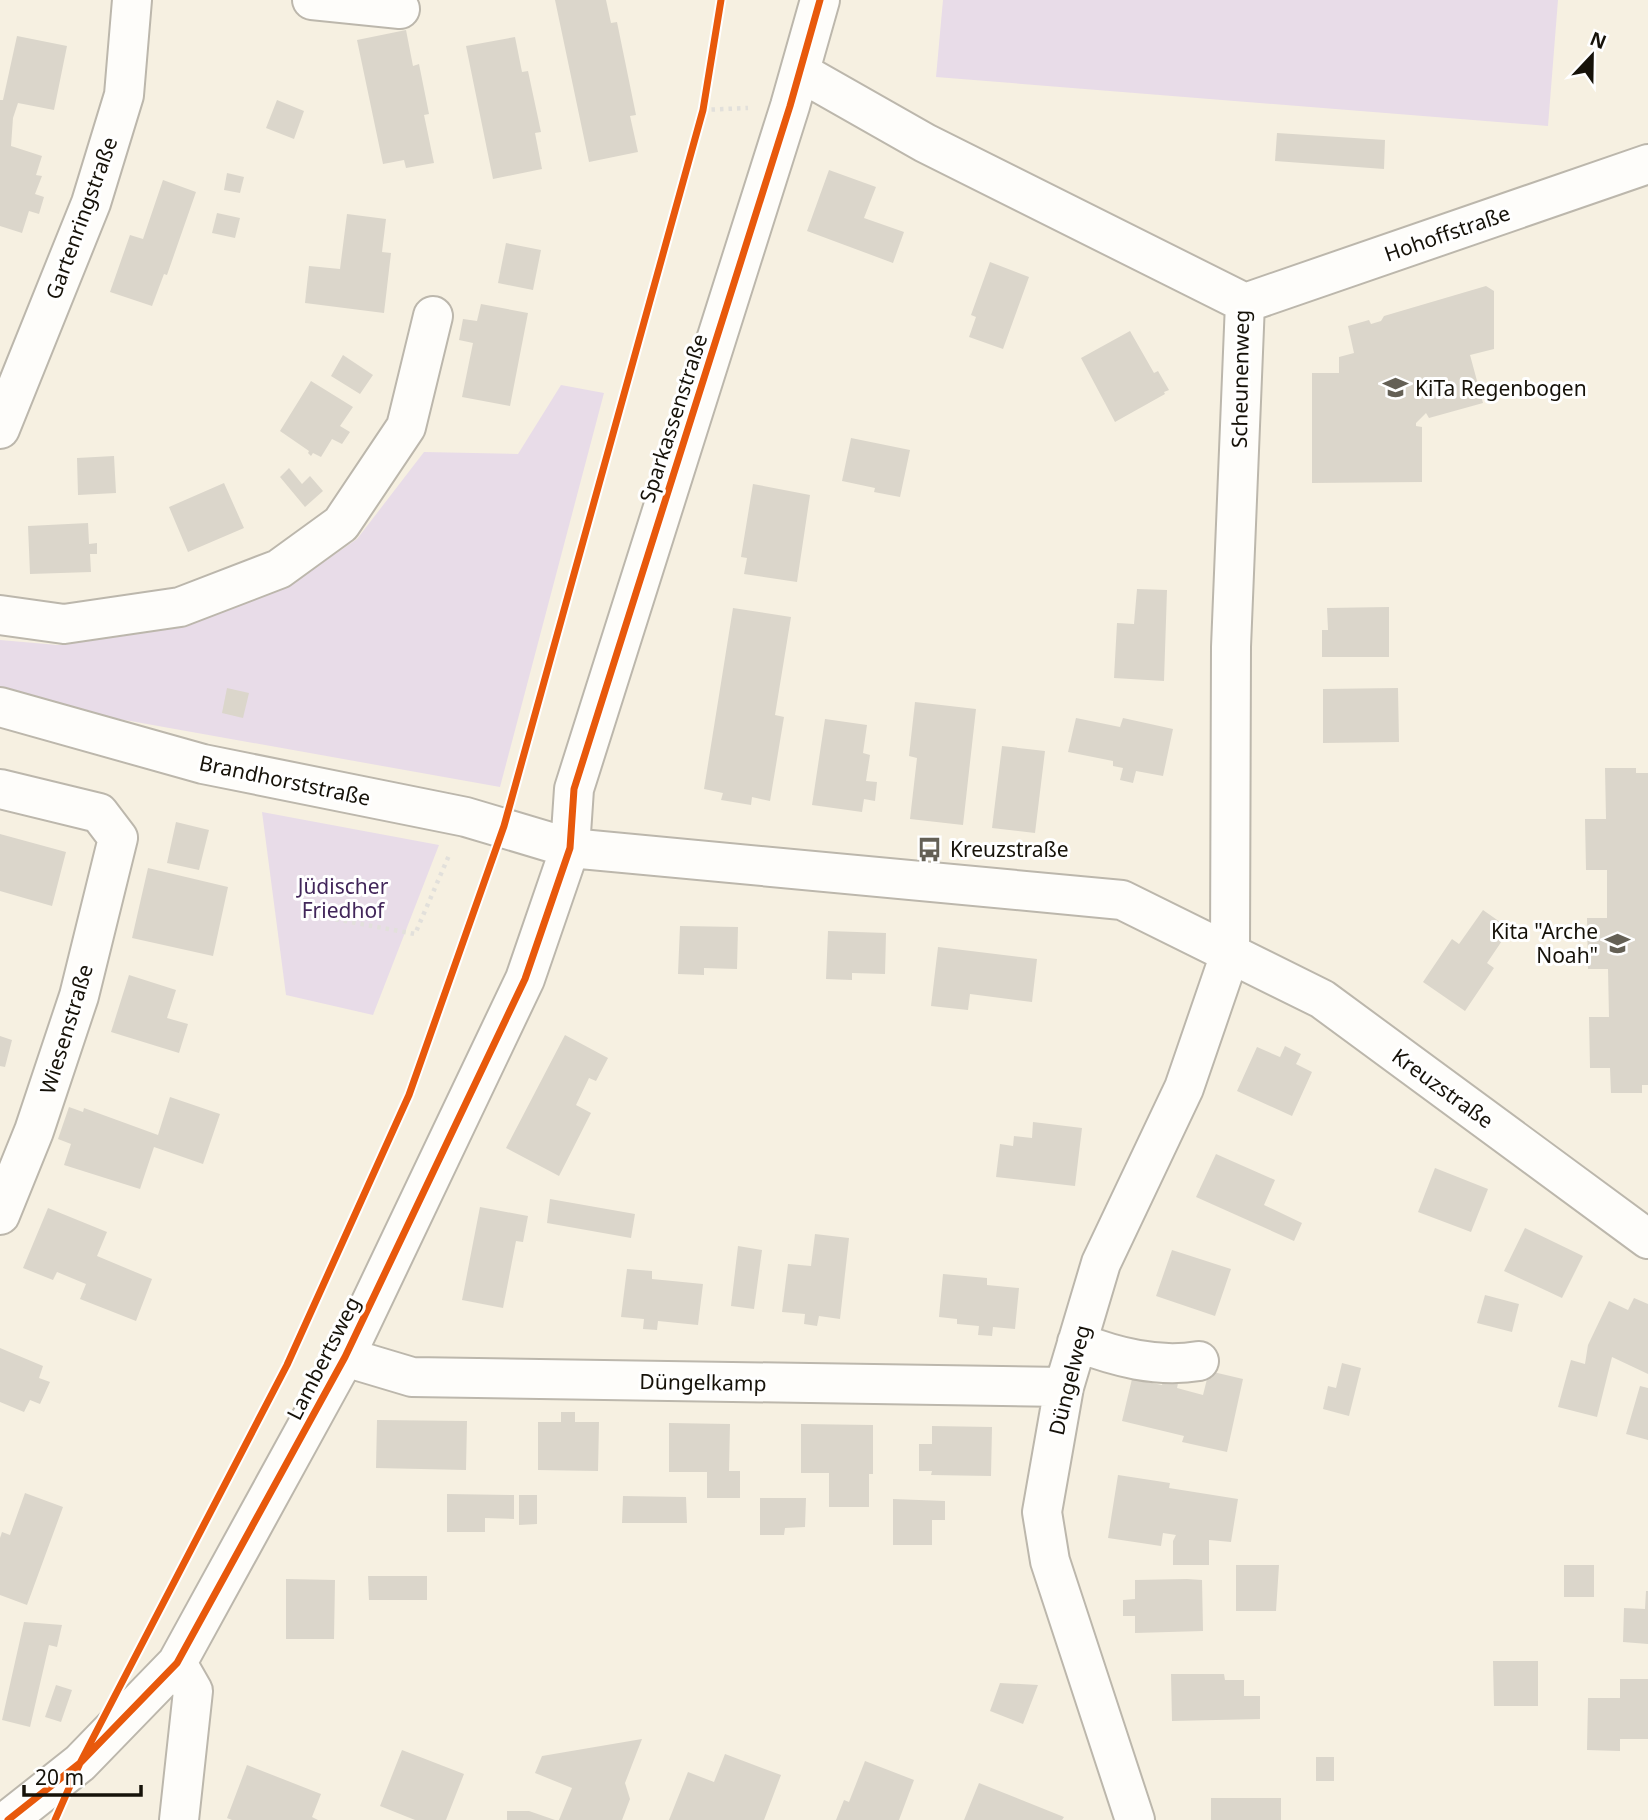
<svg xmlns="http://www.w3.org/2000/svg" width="1648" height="1820" viewBox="0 0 1648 1820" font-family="'Noto Sans',sans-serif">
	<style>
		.green { fill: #e8dce8 }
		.building { fill: #dbd6cb }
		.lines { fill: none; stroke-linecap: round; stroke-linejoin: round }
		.minor-casing { stroke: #bcb7ac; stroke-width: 42 }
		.path { stroke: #e2e0db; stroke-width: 4.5; stroke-dasharray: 3.5 5; stroke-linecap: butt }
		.minor { stroke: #fefdfa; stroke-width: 38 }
		.cycleway-casing { stroke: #fff; stroke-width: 11 }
		.cycleway { stroke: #e8590c; stroke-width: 7 }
		.labels { text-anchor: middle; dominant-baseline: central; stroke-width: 6; stroke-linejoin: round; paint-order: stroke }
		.street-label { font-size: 21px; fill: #161209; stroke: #fff }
		.poi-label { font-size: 21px; fill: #161209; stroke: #fff; text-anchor: start }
		.park-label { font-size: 21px; fill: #42265a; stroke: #fff }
	</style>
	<rect width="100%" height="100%" fill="#f6f0e1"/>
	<path class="green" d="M943,0H1558L1548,126L936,77Z
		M561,385L604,393L500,787L52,707L0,693V640L58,645L178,626L290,585L357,539L424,452L518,454Z
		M262,812L439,845L373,1015L286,995Z"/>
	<path class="building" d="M555,0H606L611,23L617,22L636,115L630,116L638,152L589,162Z
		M406,30L413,66L419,64L429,114L424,115L434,163L406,168L404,160L383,164L357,40Z
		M17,36L67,46L54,110L18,103L13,118L11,146L42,156L36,175L42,176L35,194L44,197L39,214L29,211L22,233L0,226V100H3Z
		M515,37L522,72L528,71L541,132L535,133L542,169L493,179L466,46Z
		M277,100L304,111L294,139L266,128Z
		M1277,133L1385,140L1384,169L1275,161Z
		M829,170L876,187L864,218L904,232L893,263L807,231Z
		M227,173L244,177L240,193L224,190Z
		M163,180L196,192L167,275L164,274L152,306L110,292L130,235L143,239Z
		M217,213L240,218L235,238L212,233Z
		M347,214L386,219L382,252L391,253L384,313L305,303L309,266L340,269Z
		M506,243L541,250L533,290L498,283Z
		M990,262L1029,277L1003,349L969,337L976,317L971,315Z
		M1486,286L1494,291V349L1470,355L1483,403L1429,418L1426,413L1416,423V426L1422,427V482L1312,483V373H1339V357L1354,353L1348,326L1369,320L1371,324L1381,321L1384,316Z
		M481,304L528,313L510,406L462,397L473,343L459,340L463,319L477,321Z
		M1130,331L1154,373L1158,371L1169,390L1164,392L1165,394L1115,422L1081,358Z
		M343,355L373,375L360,394L331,376Z
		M311,381L353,407L340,426L350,432L342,444L332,439L321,457L313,453L311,456L308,453L309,451L280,431Z
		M851,438L910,450L900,497L874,492L875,488L842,481Z
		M114,456L116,493L78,495L77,458Z
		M289,468L302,484L310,476L323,491L305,507L280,477Z
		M224,483L244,528L188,552L169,507Z
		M753,484L810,495L797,582L744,574L747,558L741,557Z
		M88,523L89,544L97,543V554H90L91,572L30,574L28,526Z
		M1137,589L1167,590L1164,681L1114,678L1117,623L1134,624Z
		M1389,607V657H1322V630H1328L1327,608Z
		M733,608L791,617L775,715L784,717L770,801L752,797L751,805L721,800L723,793L704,789Z
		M227,688L249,693L243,718L222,713Z
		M1398,688L1399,742L1323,743V689Z
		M915,702L976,709L963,825L910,819L917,758L909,756Z
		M1076,718L1120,727L1123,718L1173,729L1163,776L1136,771L1133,783L1120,780L1123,768L1113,766V761L1068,752Z
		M825,719L867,725L863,753L870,755L866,781L877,782L875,801L864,799L862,812L812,805Z
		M1002,746L1045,751L1035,833L992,828Z
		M1605,768H1636V773H1648V1085H1642V1093H1611L1610,1068H1590L1589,1017H1609L1608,969H1588L1587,918H1607V870H1586L1585,819H1606Z
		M176,822L209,830L199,870L167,863Z
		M0,834L66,852L52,906L0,891Z
		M148,868L228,887L213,956L132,938Z
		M1483,910L1510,929L1487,963L1494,968L1465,1011L1423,982L1452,939L1459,944Z
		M680,926L738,927L737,969L704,968V975L678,974Z
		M828,931L886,933L885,974L852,973V980L826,979Z
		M938,947L1037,959L1032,1002L970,994L968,1010L931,1006Z
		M129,975L176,990L167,1018L188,1024L179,1053L111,1032Z
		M565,1035L608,1058L596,1081L589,1078L576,1105L591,1113L559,1176L506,1148Z
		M0,1036L12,1040L5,1067L0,1066Z
		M1285,1046L1301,1054L1296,1064L1312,1072L1292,1116L1237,1091L1257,1047L1280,1057Z
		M170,1097L220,1114L203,1164L154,1147L140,1189L64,1165L71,1144L58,1139L69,1107L83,1112L84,1108L158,1135Z
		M1033,1122L1082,1128L1075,1186L996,1177L1000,1144L1013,1146L1014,1136L1032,1138Z
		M1216,1154L1275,1180L1264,1205L1302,1223L1294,1241L1196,1197Z
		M1435,1168L1488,1189L1471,1232L1418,1212Z
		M550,1199L635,1214L631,1238L547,1223Z
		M480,1207L528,1216L523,1242L516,1241L503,1308L462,1300Z
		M48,1208L107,1232L97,1256L152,1279L136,1321L80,1299L86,1284L57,1272L53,1280L23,1268Z
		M1525,1228L1583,1256L1562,1298L1504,1271Z
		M815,1234L849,1238L840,1319L819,1316L817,1326L804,1324L805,1314L782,1312L788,1264L811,1266Z
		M738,1246L762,1250L754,1309L731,1306Z
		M1172,1250L1231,1269L1215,1316L1156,1296Z
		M627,1269L652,1271V1279L703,1284L698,1325L658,1321L657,1330L643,1329L644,1319L621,1317Z
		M943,1274L987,1278V1285L1019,1288L1015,1329L993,1327L992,1336L978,1335L979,1326L957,1324V1319L939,1317Z
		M1485,1295L1519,1304L1512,1332L1477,1323Z
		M1634,1298L1648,1304V1374L1612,1357L1597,1417L1558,1407L1571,1360L1585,1364L1588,1345L1609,1301L1628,1310Z
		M0,1348L43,1366L39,1378L50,1382L40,1404L30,1400L24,1412L0,1402Z
		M1342,1363L1361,1368L1349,1416L1323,1409L1328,1386L1336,1388Z
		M1209,1371L1243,1379L1227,1452L1182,1442L1184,1436L1122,1421L1132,1379L1162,1385L1164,1376L1179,1379L1177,1388L1203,1395Z
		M1640,1386L1648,1388V1440L1626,1434Z
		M561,1412H575V1422H599L598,1471L538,1470V1422H561Z
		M377,1420L467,1421L466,1470L376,1468Z
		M669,1423L730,1424L729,1471H740V1498H707V1472H669Z
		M801,1424L873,1425V1474H869V1507H829V1473H801Z
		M932,1426L992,1427L991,1476L931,1475L932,1471H919V1444H932Z
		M1118,1475L1170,1483L1169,1488L1238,1499L1231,1542L1209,1540V1565H1173V1541L1176,1535L1163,1533L1161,1546L1108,1538Z
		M25,1493L63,1507L27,1605L0,1595V1538L2,1532L10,1535Z
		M447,1494L514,1495V1519L485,1518V1532H447Z
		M519,1495H537V1524L519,1525Z
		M623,1496L686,1497L687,1523H622Z
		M760,1498H806L805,1527L785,1528L784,1535H760Z
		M893,1499L945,1501V1520H932V1545H893Z
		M1236,1565H1279L1276,1611H1236Z
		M1564,1565H1594V1597H1564Z
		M368,1576H427V1600H369Z
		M286,1579L335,1580L334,1639H286Z
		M1187,1579L1202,1580L1203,1631L1135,1633V1616H1123V1600L1135,1599V1580Z
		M1646,1591H1648V1644L1623,1642L1624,1608L1645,1609Z
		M24,1622L62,1625L57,1647L49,1645L30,1727L2,1720Z
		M1493,1661H1538V1706H1494Z
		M1171,1674H1224L1225,1680H1244V1696H1260V1719L1172,1721Z
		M1620,1679H1648V1739H1620V1751L1587,1750L1588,1698H1620Z
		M1000,1683L1038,1685L1023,1724L990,1711Z
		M56,1685L72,1690L61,1722L45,1717Z
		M642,1739L625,1783L630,1799L622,1820H559L572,1788L535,1773L542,1756Z
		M402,1750L464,1774L446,1820H415L380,1806Z
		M725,1754L781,1775L764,1820H669L688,1772L714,1782Z
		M1316,1757H1334V1781H1316Z
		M865,1761L914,1780L899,1820H836L844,1800L849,1802Z
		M247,1765L321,1794L312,1817L318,1820H232L227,1818Z
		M979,1783L1064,1817L1062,1820H964Z
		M1211,1798H1281V1820H1211Z
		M507,1811H529L555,1820H507Z"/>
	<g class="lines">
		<defs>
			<path id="minor" d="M312,0L400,9
				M800,72L925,143L1245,303
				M1245,303L1648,164
				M0,429L91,203L124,95L132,0
				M0,615L64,624L180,607L279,569L341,524L406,427L433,316
				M0,707L203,764L466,817L570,848L1122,900L1322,999L1648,1239
				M0,789L99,813L118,838L79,996L34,1131L0,1215
				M1077,1342C1116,1357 1157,1368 1199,1361
				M345,1357L412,1377L1064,1387
				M177,1663L193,1691L179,1820
				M8,1820L80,1763L177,1663L345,1357L525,979L570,848L574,789L790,106L820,0
				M1135,1820L1050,1561L1042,1512L1064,1387L1101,1263L1184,1088L1230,954L1231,647L1245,303"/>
		</defs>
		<use href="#minor" class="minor-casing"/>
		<path class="path" d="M703,110L748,108
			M302,913L415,934L450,853"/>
		<use href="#minor" class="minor"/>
		<defs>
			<path id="cycleway" d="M8,1820L80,1763L177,1663L345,1357L525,979L570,848L574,789L790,106L820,0
				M55,1820L80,1763L287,1365L409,1095L504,826L703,110L721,0"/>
		</defs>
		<use href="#cycleway" class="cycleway-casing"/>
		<use href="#cycleway" class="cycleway"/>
	</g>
	<defs>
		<symbol id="school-bare" viewBox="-9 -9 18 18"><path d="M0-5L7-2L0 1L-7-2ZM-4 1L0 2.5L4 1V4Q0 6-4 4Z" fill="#646055" stroke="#fff" stroke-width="2.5" paint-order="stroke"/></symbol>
		<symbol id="bus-bare" viewBox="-9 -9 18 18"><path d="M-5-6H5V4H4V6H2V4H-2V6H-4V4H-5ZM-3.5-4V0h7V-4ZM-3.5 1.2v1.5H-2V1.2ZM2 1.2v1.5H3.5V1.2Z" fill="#646055" stroke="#fff" stroke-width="2.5" paint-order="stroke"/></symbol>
	</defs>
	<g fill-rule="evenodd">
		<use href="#school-bare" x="1378" y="370" width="35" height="35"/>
		<use href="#bus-bare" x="912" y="832" width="35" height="35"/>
		<use href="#school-bare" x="1600" y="926" width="35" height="35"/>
	</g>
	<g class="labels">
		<g class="street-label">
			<text transform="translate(81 218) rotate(-70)">Gartenringstraße</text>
			<text transform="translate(1447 233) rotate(-19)">Hohoffstraße</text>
			<text transform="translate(1240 379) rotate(-89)">Scheunenweg</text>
			<text transform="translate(673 418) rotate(-72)">Sparkassenstraße</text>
			<text transform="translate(285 780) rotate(12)">Brandhorststraße</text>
			<text transform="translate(66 1029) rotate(-73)">Wiesenstraße</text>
			<text transform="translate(1443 1088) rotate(36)">Kreuzstraße</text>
			<text transform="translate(323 1358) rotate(-63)">Lambertsweg</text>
			<text transform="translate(1069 1380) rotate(-76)">Düngelweg</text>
			<text transform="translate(703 1382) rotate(1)">Düngelkamp</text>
		</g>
		<g class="poi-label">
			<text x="1415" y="388">KiTa Regenbogen</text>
			<text x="950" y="849">Kreuzstraße</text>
			<text x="1598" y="931" text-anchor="end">Kita "Arche<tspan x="1598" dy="24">Noah"</tspan></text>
		</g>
		<g class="park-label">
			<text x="343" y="886">Jüdischer<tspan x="343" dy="24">Friedhof</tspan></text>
		</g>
	</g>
	<g transform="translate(1592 56) rotate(22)" stroke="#ffffff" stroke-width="5" paint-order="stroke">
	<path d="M0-5L12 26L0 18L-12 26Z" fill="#161209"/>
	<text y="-10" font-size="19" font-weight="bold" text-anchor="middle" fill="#161209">N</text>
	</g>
	<path d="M24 1785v10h117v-10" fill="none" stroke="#161209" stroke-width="3.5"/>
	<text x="35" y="1785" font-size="21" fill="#161209" stroke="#ffffff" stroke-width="5" paint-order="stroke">20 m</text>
</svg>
